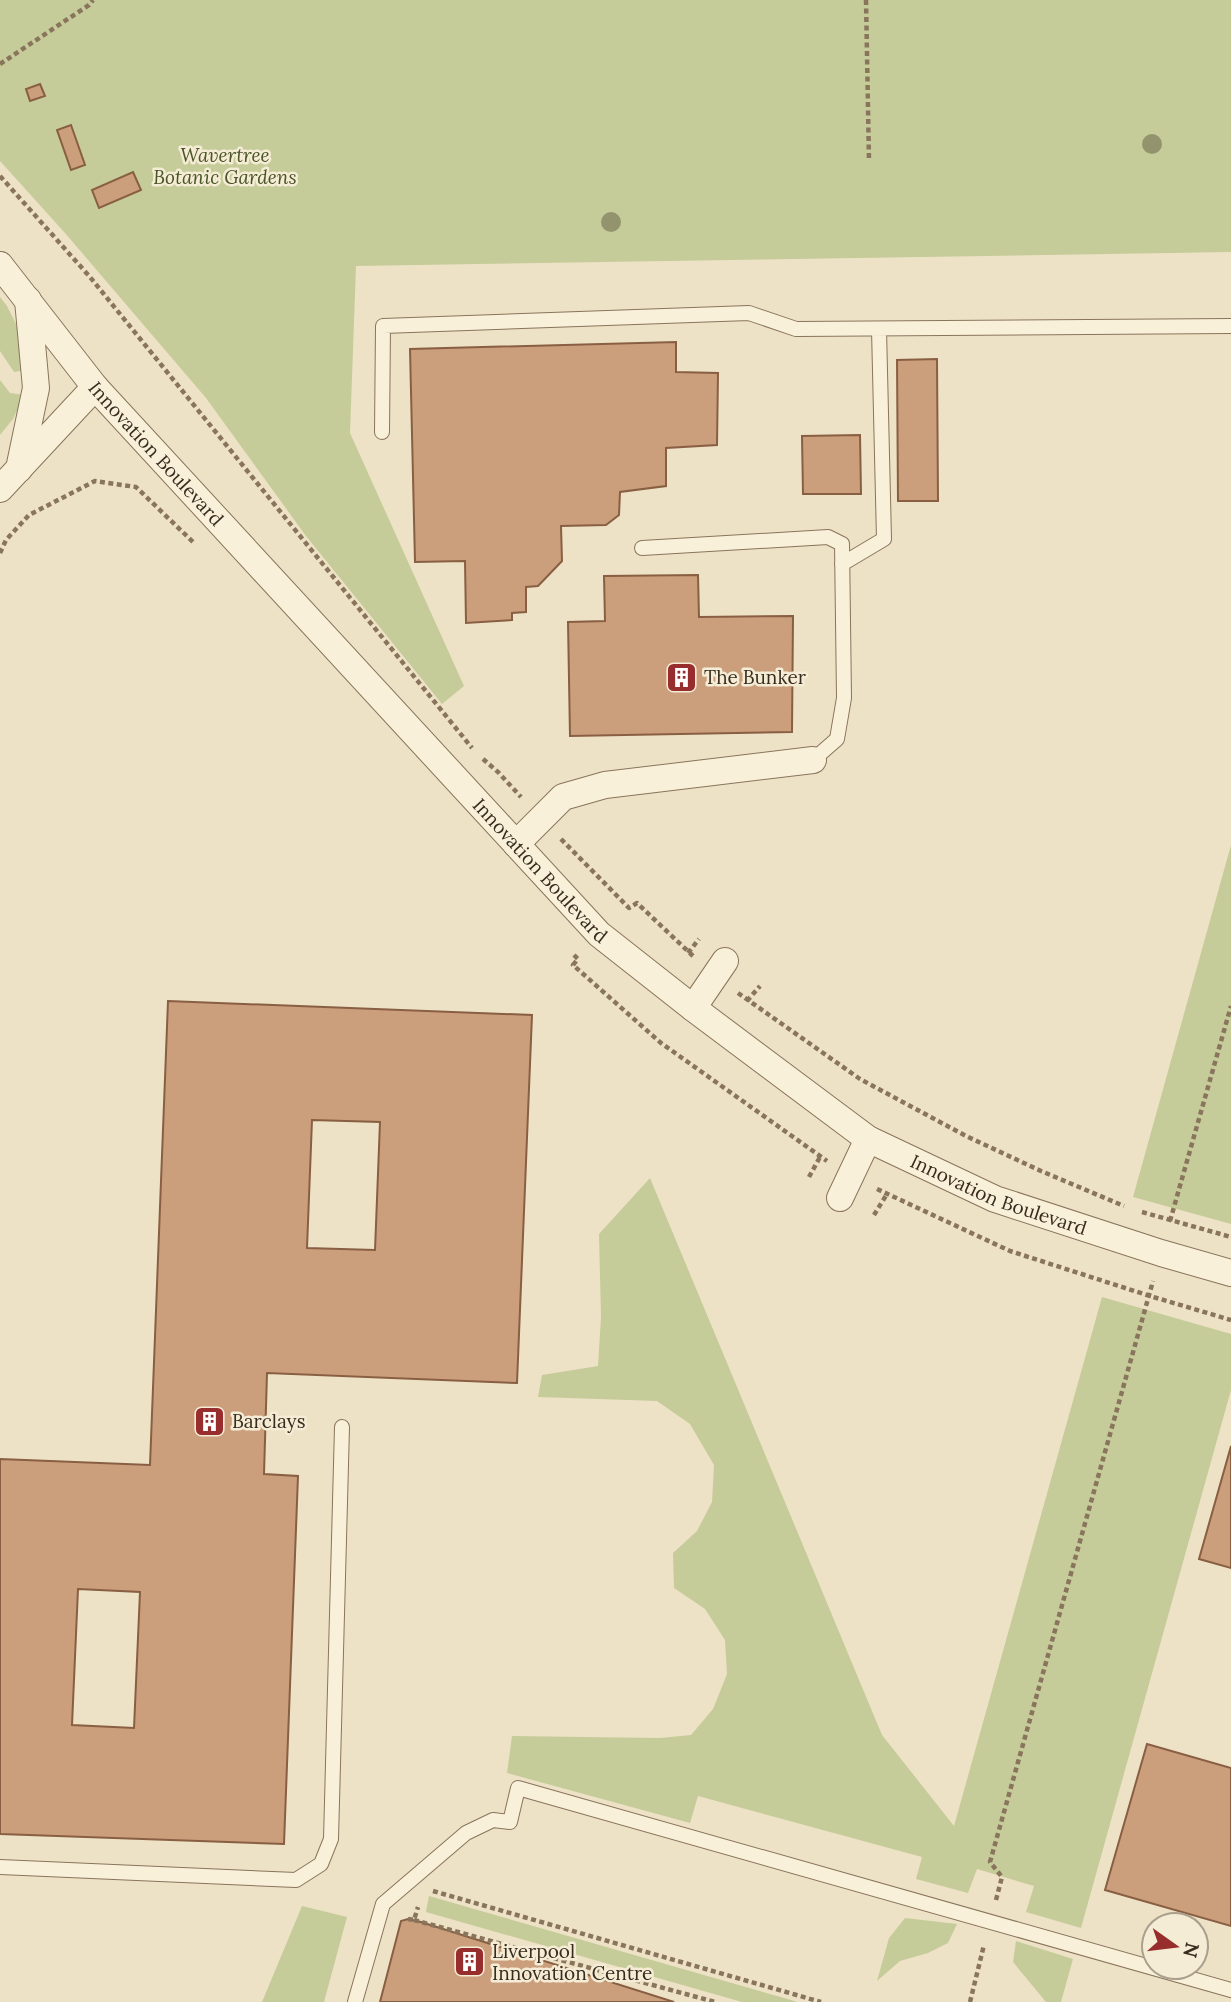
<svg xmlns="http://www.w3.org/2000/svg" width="1231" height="2002" viewBox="0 0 1231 2002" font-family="Lora,serif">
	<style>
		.green { fill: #c5cc99 }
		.building { fill: #cb9e7c; stroke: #885f42; stroke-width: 2; fill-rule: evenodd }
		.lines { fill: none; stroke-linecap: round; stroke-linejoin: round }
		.lane-casing { stroke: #89745c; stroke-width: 16 }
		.street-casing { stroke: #89745c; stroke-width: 28 }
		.path { stroke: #89745c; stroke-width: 4.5; stroke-dasharray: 5 3.5; stroke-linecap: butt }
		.lane { stroke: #f8f0d9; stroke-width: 14 }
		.street { stroke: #f8f0d9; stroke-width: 26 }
		.tree { fill: #93946e }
		.labels { text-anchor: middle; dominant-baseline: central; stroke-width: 5; stroke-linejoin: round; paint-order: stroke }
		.park-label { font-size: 19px; font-style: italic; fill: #495526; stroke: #f5ecd5 }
		.street-label { font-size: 19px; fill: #392c1f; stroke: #f5ecd5 }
		.poi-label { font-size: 19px; fill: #392c1f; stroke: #f5ecd5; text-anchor: start }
	</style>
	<rect width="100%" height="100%" fill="#eee2c6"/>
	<path class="green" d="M0,0H1231V252L356,266L350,433L464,686L442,704L306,536L206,398L65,233L0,161Z
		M0,297L7,306L22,336L27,370L14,372L0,351Z
		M0,380L10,393L24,395L13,419L0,435Z
		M1231,845V1224L1133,1197Z
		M650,1178L882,1735L954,1826L1102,1297L1231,1334V1390L1081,1928L1026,1912L1034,1886L977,1869L968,1893L916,1879L922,1857L698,1796L690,1823L507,1773L512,1736L660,1738L691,1735L713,1709L727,1674L725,1640L705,1609L674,1588L673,1553L697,1531L712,1502L714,1465L690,1424L657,1401L538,1397L542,1375L598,1366L601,1317L599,1234Z
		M429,1896L798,2002H742L426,1912Z
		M302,1906L347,1917L324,2002H262Z
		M905,1918L957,1924L948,1943L928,1953L900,1961L877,1981L889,1938Z
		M1016,1941L1073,1959L1061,2002H1046L1013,1962Z"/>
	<path class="building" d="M40,84L45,96L30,101L26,89Z
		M71,125L85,165L71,170L57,130Z
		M133,172L141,190L99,208L92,190Z
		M676,342V372L718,373L717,445L666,448V486L620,492L619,515L606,525L561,526L562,561L538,586L526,587V612L512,613V620L466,623L465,561L415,562L410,349Z
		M937,359L938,501H898L897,360Z
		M860,435L861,494H803L802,436Z
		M698,575L699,617L793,616L792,732L570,736L568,622L605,621L604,576Z
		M168,1001L532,1015L517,1383L267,1373L264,1474L298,1476L284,1844L0,1834V1459L150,1465ZM312,1120L380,1122L375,1250L307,1248ZM78,1589L140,1592L134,1728L72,1725Z
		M1231,1446V1568L1199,1559Z
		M1147,1744L1231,1768V1926L1105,1890Z
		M408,1919L421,1922L674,2002H380L401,1921Z"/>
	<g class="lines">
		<defs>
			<path id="lane" d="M382,432L383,326L749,313L796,329L1231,326
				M642,548L828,537L842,544L844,698L837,739L813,760
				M842,564L884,539L879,329
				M0,1867L296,1880L321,1864L331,1839L342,1427
				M355,2002L383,1904L466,1833L493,1820L510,1822L518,1788L1231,1990"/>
			<g id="street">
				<path id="s1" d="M0,265L95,387L599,934L693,1008L868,1139L995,1199L1161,1253L1231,1273"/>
				<path d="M19,469L36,388L28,300"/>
				<path d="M0,489L95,387"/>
				<path d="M516,844L563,797L605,785L813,760"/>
				<path d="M693,1008L725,961"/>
				<path d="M840,1198L868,1139"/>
			</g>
		</defs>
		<use href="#lane" class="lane-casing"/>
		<use href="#street" class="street-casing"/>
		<path class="path" d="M866,0L869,161
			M0,64L89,5L93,0
			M0,176L90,277L472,748
			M0,553L6,540L29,515L95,481L136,487L193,542
			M483,759L498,772L521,797
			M561,839L629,908L637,903L693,956
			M688,953L699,939
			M574,955L578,959L573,965L661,1043L827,1161
			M738,993L860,1079L966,1136L1041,1171L1124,1206
			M747,1001L760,986
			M809,1177L820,1157
			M877,1189L1010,1251L1150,1296L1231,1320
			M1142,1212L1231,1237
			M874,1215L887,1194
			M1170,1221L1231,1006
			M433,1891L821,2002
			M996,1900L1002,1877L990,1862L1153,1281
			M408,1919L414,1920L418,1907
			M414,1920L715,2002
			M970,2002L984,1945"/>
		<use href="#lane" class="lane"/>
		<use href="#street" class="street"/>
	</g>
	<g class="tree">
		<circle cx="1152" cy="144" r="10"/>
		<circle cx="611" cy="222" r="10"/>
	</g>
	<defs>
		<symbol id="building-square" viewBox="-11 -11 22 22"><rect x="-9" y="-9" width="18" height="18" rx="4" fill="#972d2c" stroke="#f5ecd5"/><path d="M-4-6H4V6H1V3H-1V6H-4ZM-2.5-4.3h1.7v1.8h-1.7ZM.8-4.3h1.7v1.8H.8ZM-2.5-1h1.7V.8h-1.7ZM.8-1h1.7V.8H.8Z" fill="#fff"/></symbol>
	</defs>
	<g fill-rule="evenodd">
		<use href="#building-square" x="664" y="660" width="35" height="35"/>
		<use href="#building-square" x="192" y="1404" width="35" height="35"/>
		<use href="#building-square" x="452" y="1944" width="35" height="35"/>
	</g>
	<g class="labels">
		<g class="park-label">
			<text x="225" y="155">Wavertree<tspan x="225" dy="22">Botanic Gardens</tspan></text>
		</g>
		<g class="street-label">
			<text stroke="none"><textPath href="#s1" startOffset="245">Innovation Boulevard</textPath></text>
			<text stroke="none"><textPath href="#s1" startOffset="812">Innovation Boulevard</textPath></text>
			<text stroke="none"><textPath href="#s1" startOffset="1379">Innovation Boulevard</textPath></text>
		</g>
		<g class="poi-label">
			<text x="704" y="677">The Bunker</text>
			<text x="232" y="1421">Barclays</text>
			<text x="492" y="1951">Liverpool<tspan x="492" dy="22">Innovation Centre</tspan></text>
		</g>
	</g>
	<g transform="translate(1175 1946) rotate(104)"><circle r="33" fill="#f5ecd5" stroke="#aa9f8c" stroke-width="2"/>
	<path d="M0-5L12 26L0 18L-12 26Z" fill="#972d2c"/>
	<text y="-10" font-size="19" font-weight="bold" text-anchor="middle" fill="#392c1f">N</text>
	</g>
</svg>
